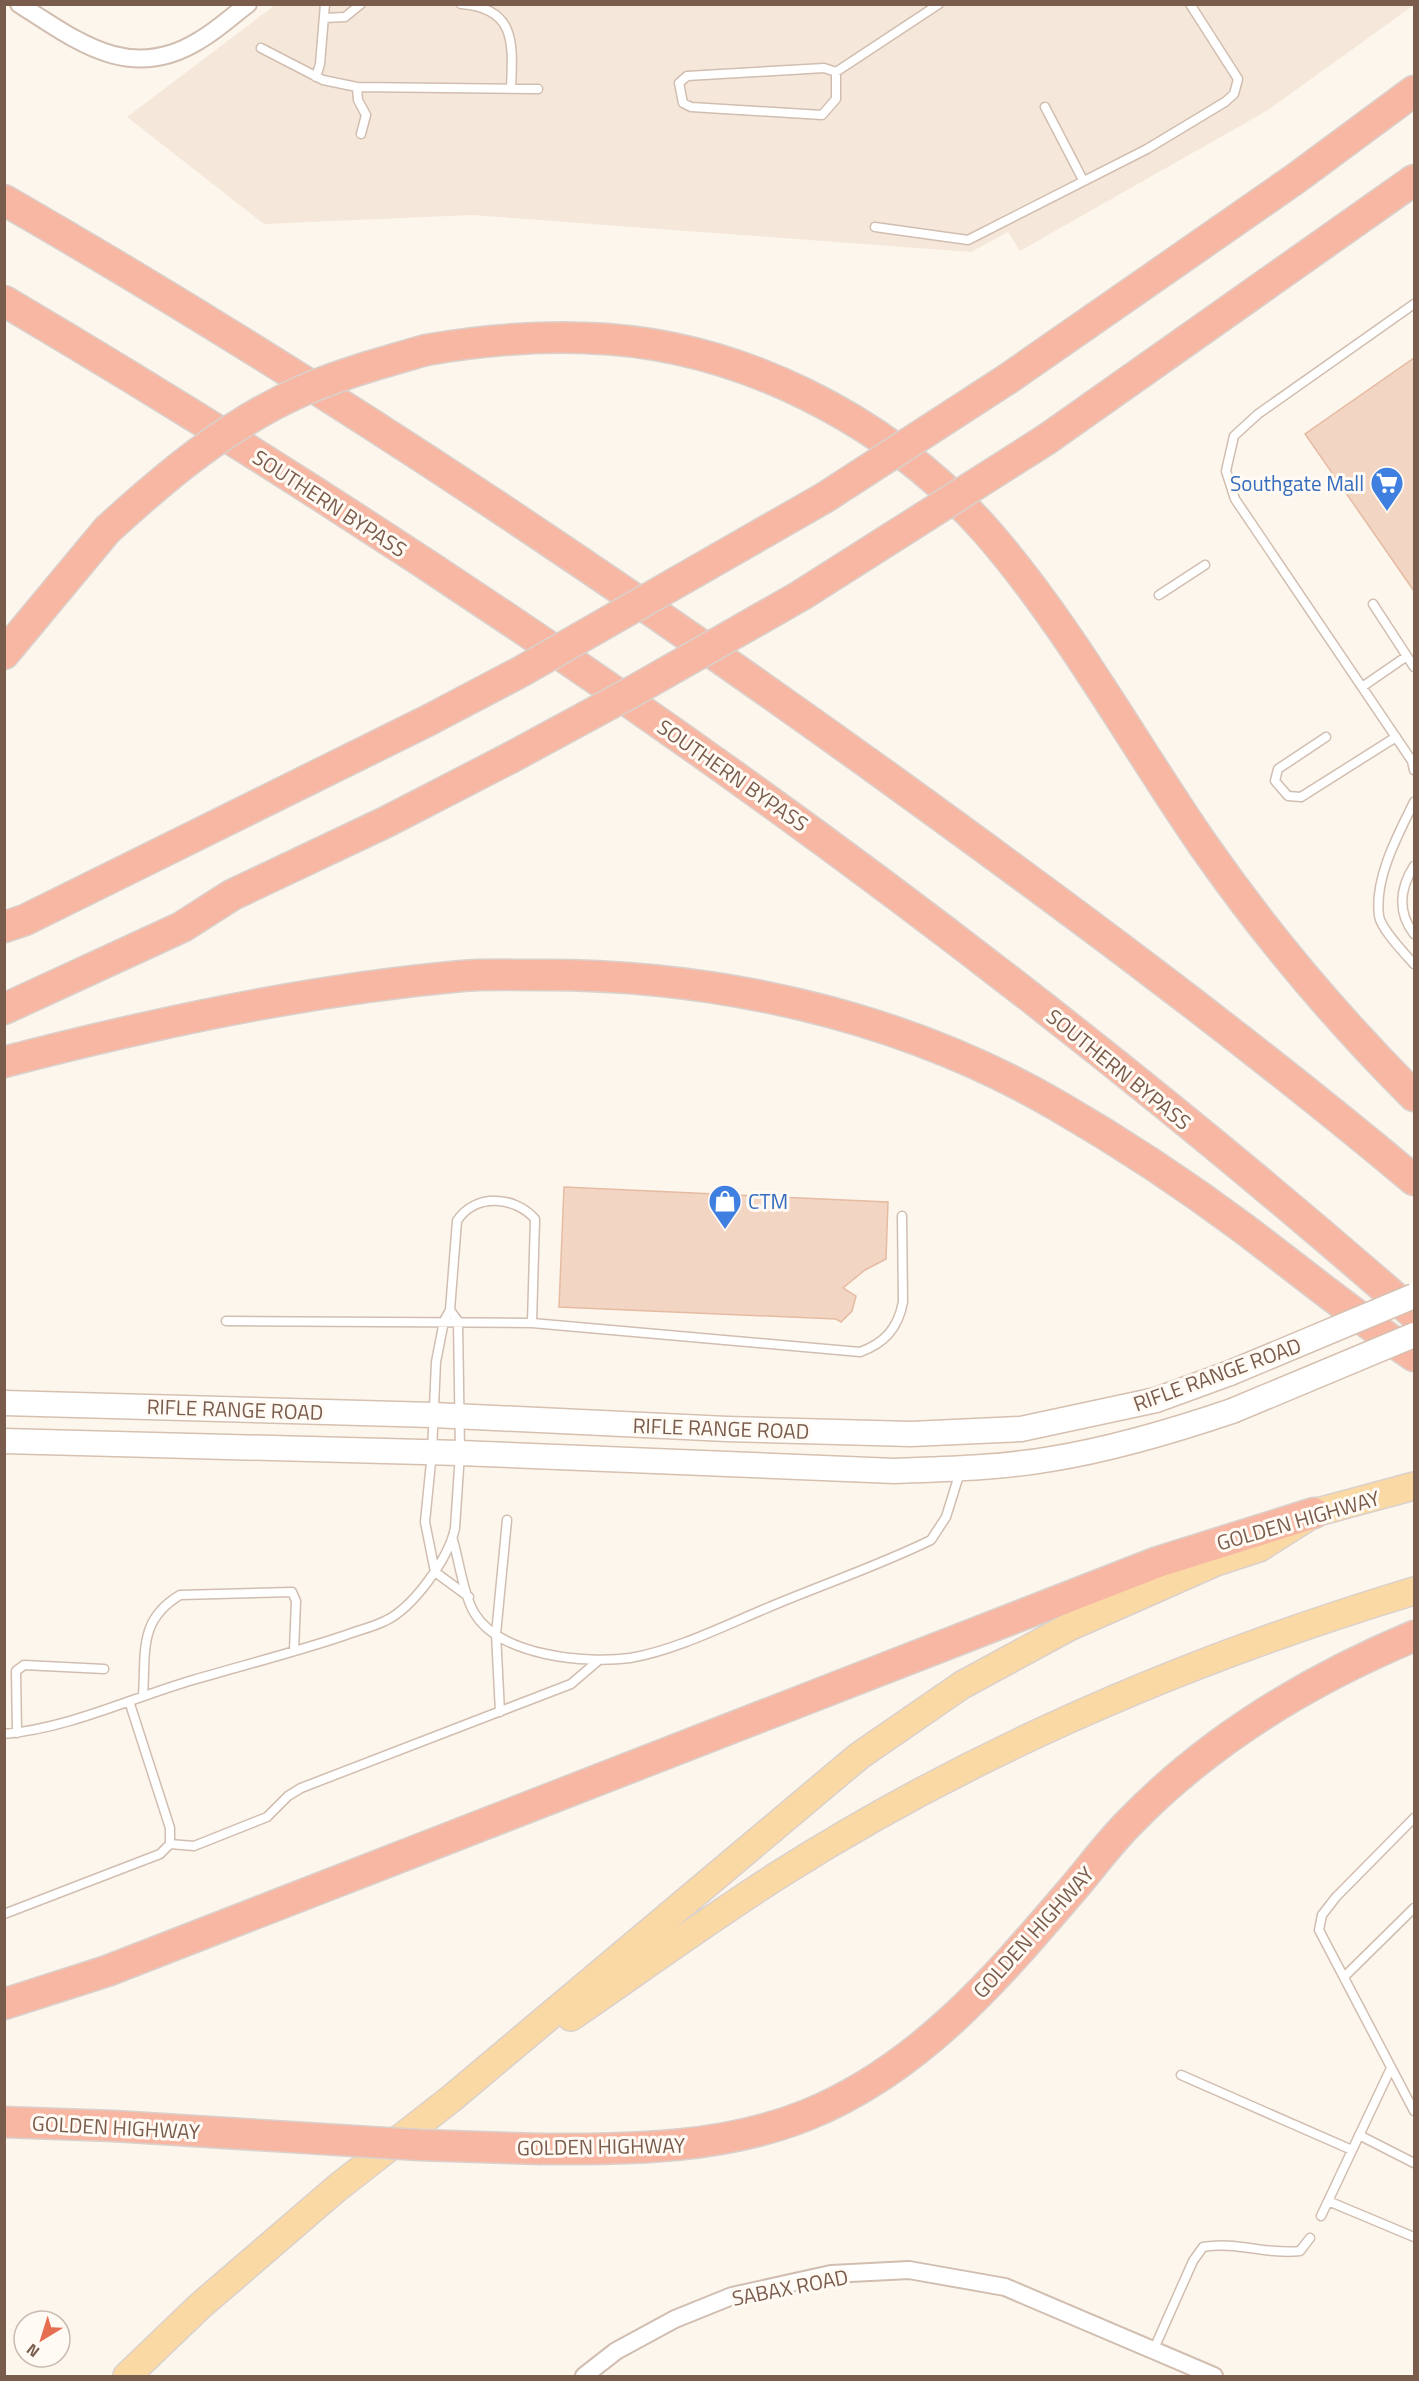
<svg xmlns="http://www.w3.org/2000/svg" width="1419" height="2381" viewBox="0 0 1419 2381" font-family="'Titillium Web',sans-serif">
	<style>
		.residential { fill: #f5e8da }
		.building { fill: #f3d5c3; stroke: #e6bba3; stroke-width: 1.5 }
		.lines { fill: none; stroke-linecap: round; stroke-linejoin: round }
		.service-casing { stroke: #d1beb0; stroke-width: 11 }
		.minor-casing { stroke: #d1beb0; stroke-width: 20 }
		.secondary-casing { stroke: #d6c0b0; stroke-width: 27 }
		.primary-casing { stroke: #dad1cd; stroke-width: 30 }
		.motorway-casing { stroke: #dad1cd; stroke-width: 33 }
		.service { stroke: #fff; stroke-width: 8 }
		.minor { stroke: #fff; stroke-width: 16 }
		.secondary { stroke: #fff; stroke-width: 24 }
		.primary { stroke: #fbd9a5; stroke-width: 27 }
		.motorway { stroke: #f7b7a3; stroke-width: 30 }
		.secondary-bridge-casing { stroke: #d6c0b0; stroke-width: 27; stroke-linecap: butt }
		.motorway-bridge-casing { stroke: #dad1cd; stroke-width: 33; stroke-linecap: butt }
		.secondary-bridge { stroke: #fff; stroke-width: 24 }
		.motorway-bridge { stroke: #f7b7a3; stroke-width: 30 }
		.labels { text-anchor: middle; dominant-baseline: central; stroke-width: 6; stroke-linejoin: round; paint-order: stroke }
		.shop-label { font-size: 21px; fill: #366cbe; stroke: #fffaf3; text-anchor: end }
		.street-label { font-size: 21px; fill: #7a5c4d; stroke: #fffaf3 }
	</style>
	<rect width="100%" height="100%" fill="#fdf6ec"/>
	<path class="residential" d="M275,5H1414L1268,110L1020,251L1008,232L971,252L472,215L264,224L127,117Z"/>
	<path class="building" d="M1414,358V591L1305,434Z
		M564,1187L888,1202L886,1259L865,1270L843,1288L856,1296L852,1311L841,1322L836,1319L559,1307Z"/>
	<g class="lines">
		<defs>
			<path id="service" d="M461,4C516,8 513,43 511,88
				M324,18L345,17L361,4
				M261,48L323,80L357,87L538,89
				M836,72V99L822,115L691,107L683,103L679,83L687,76L824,68L836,72L939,4
				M316,77L320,64L325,4
				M357,87L358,100L366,115L361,134
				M1045,107L1083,180
				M875,227L968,240L1147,149L1225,102L1234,94L1238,79L1190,4
				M1414,304L1258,414L1234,436L1226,471L1235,499L1412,761L1414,770
				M1159,595L1205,565
				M1373,604L1414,667
				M1362,687L1407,656
				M1326,737L1278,769L1275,781L1288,796L1301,797L1396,737
				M1414,802C1398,835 1374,878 1379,916C1381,929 1405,954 1414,964
				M1414,866C1400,888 1397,912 1414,934
				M226,1321L532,1323L860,1352C885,1343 898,1328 903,1302L902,1216
				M453,1540C459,1561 464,1597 475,1614C501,1656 586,1664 630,1658C674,1651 726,1625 767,1608C821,1585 878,1566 931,1540L946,1517L960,1472
				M435,1572L425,1522L432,1452L436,1362L444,1321L450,1310L457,1221C475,1193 515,1196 535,1219L532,1323
				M435,1572L469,1597
				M143,1696C146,1652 138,1620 180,1595L292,1592L296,1601L294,1651
				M500,1712L496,1634L507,1520
				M17,1733L16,1671L24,1665L104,1669
				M4,1734C70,1728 131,1698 193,1680C244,1665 296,1652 346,1635C359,1630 373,1627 385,1621C413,1608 449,1558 455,1528L460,1453L458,1321L450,1310
				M1414,1818L1336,1897L1322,1915L1319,1930L1414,2111
				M170,1844L194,1846L267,1817L288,1796L301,1788L571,1684L599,1660
				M4,1914L160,1854L170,1844V1828L129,1701
				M1345,1976L1414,1908
				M1181,2075L1352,2150
				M1359,2135L1414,2163
				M1328,2201L1414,2237
				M1321,2216L1391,2068
				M1153,2351L1193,2261L1203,2247C1236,2241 1267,2255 1300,2251L1310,2238"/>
			<path id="minor" d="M19,4C77,41 130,84 200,40C217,30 232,16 248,4
				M584,2376L616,2351L675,2319L732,2296L831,2274L909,2270L1005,2287L1214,2376"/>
			<path id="secondary" d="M4,1403L433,1415L727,1429L911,1434L1021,1429L1156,1400L1230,1373
				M4,1441L460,1453L895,1471C947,1469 999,1468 1051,1459C1113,1449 1173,1431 1232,1411"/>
			<path id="primary" d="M571,2017C641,1969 709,1919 780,1874C977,1749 1192,1658 1414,1591
				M127,2376L200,2306L337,2188L452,2098L859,1756L962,1685L1069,1627L1216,1562L1259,1548L1314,1513L1414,1486"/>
			<path id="motorway" d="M4,200C308,375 602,571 886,776C1066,906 1244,1038 1414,1180
				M4,301C503,596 978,932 1414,1314
				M426,350C478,341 531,336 585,338C737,342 889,420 988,533C1071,629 1132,742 1204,846C1266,935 1337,1019 1414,1096
				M1009,378L1295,179L1414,91
				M1047,439L1414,180
				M4,654L107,530
				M4,927L25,920L429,720
				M4,1009L182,927L232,895L386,822L510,758
				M4,1062C155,1023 307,990 462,976C485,974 508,975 531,975C712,973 900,1014 1058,1106C1122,1143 1184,1184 1243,1228C1300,1271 1355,1316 1414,1356
				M4,2004L107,1971L1158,1562L1314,1513
				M4,2122L114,2126
				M542,2149C633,2149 722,2149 807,2115C918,2070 995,1980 1071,1891C1090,1869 1108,1844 1129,1823C1209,1740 1309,1680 1414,1636"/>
		</defs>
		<use href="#service" class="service-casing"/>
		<use href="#minor" class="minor-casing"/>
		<use href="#secondary" class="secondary-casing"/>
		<use href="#primary" class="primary-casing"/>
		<use href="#motorway" class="motorway-casing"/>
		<use href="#service" class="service"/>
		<use href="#minor" class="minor"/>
		<use href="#secondary" class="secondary"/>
		<use href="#primary" class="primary"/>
		<use href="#motorway" class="motorway"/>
		<defs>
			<path id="secondary-bridge" d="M1230,1373L1414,1296
				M1232,1411L1414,1335"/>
			<path id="motorway-bridge" d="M107,530C167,475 229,423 304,390C343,373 385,362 426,350
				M429,720L522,671L824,498L1009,378
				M510,758L630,693L800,596L1047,439
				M114,2126L419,2145L542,2149"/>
		</defs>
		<use href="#secondary-bridge" class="secondary-bridge-casing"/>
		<use href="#motorway-bridge" class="motorway-bridge-casing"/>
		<use href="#secondary-bridge" class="secondary-bridge"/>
		<use href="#motorway-bridge" class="motorway-bridge"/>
	</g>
	<defs>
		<symbol id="supermarket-pin" viewBox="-11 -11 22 30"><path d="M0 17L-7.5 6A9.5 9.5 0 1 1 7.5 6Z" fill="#3f7fe0" stroke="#fffaf3"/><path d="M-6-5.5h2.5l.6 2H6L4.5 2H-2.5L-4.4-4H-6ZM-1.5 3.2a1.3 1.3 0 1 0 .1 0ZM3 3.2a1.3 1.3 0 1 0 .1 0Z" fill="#fff"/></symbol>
		<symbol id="shop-pin" viewBox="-11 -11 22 30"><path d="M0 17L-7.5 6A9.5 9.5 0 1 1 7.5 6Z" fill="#3f7fe0" stroke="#fffaf3"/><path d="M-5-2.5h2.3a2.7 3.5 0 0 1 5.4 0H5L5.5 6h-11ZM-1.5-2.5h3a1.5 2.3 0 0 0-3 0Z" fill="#fff"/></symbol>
	</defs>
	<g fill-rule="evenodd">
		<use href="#supermarket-pin" x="1368" y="464" width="38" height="52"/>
		<use href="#shop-pin" x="706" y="1182" width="38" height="52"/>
	</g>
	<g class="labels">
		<g class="shop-label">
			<text x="1364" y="483">Southgate Mall</text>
			<text x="748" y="1201" text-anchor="start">CTM</text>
		</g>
		<g class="street-label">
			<text transform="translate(330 503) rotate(33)">SOUTHERN BYPASS</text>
			<text transform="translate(733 775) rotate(35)">SOUTHERN BYPASS</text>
			<text transform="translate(1119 1069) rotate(39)">SOUTHERN BYPASS</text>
			<text transform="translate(1217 1374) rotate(-20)">RIFLE RANGE ROAD</text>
			<text transform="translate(235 1409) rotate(2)">RIFLE RANGE ROAD</text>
			<text transform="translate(721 1428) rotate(2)">RIFLE RANGE ROAD</text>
			<text transform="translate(1298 1520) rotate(-16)">GOLDEN HIGHWAY</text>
			<text transform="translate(1033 1932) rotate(-48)">GOLDEN HIGHWAY</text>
			<text transform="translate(116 2127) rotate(3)">GOLDEN HIGHWAY</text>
			<text transform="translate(601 2146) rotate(-1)">GOLDEN HIGHWAY</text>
			<text transform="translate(790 2287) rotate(-11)">SABAX ROAD</text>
		</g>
	</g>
	<rect width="1419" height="2381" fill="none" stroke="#7a5c4d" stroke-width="12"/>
	<g transform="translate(42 2339) rotate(218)"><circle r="28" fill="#fffaf3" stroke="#cabbb1" stroke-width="1.5"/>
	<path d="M0-4.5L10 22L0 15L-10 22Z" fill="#e76f51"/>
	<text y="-9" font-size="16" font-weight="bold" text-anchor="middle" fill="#7a5c4d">N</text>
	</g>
</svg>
